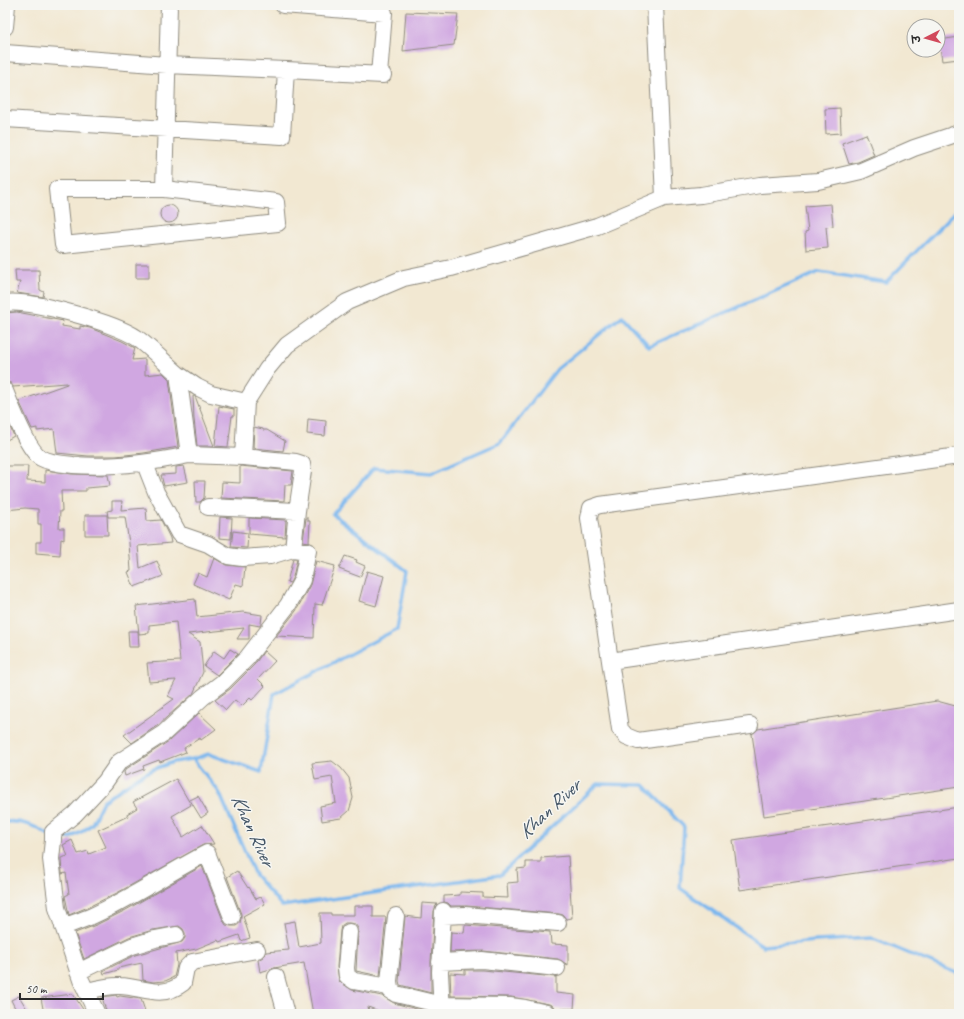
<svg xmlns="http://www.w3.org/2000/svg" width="964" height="1019" viewBox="0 0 964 1019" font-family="Caveat,'Playpen Sans Deva',sans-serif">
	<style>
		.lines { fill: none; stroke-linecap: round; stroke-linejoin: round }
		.stream { stroke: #7cb7ee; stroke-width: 3.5 }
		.building { fill: #d0a7e1 }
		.minor-casing { stroke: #8e8a7e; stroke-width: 18 }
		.minor { stroke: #fff; stroke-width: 16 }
		.labels { text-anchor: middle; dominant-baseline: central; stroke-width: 3; stroke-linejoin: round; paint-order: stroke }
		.water-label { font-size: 20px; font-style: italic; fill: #435566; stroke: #f6f6f2 }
	</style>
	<rect width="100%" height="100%" fill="#f6f6f2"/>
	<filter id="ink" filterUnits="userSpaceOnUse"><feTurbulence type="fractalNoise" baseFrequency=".025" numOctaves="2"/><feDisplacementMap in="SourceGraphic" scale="8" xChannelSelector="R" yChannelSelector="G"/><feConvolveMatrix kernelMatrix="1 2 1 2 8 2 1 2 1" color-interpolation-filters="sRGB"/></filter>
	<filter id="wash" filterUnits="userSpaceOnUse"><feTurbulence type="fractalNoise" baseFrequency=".012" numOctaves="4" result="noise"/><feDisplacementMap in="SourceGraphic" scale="16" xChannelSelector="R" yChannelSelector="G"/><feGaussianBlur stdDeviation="0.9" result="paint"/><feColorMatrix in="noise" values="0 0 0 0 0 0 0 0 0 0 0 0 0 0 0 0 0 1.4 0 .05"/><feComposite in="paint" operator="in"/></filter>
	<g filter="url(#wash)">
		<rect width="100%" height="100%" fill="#f2e8d2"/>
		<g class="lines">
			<path class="stream" d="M193,759L219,792L255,875L282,906L500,875L598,784L644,785L684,827L680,888L763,946L816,941L871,938L959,974
				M5,822C22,820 35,826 49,835
				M56,837L70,838L83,831L92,824L103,801L140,776L154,769L173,762L193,759L209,754L261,772L274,694L397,629L407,571L333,514L374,468L431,473L500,443L557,369L622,316L649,346L819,272L886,282L959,208"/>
		</g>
		<g id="blocks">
			<path class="building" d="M406,12L458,14L454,45L403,51Z
				M959,37V59L942,61L939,40Z
				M840,108L841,133L826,134L825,109Z
				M866,134L874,155L858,162L849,164L842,143Z
				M831,204L833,226L826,227L828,248L806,250L805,232L808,231L805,206Z
				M160 214a9 9 0 1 1 18 0a9 9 0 1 1-18 0Z
				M136,264H149V278H136Z
				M15,270H39L40,290L44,292L43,297L17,293L20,282H16Z
				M17,312L63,321L62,326L80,329V326L90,328L122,341L135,348L132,360L145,359V375L163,373L169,379L178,447L144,453L116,456H88L57,453L54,429L37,431V428L32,429L19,401L67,384V383L13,387L11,383L5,382V313Z
				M193,396H195L214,446H197L194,419Z
				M219,406L234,409V416H232L228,447L215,446Z
				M5,416L14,436L5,441Z
				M308,419L326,421L325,436L307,434Z
				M254,427L263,429V430H267L285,441L283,451L253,448Z
				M5,466H28L27,481L45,482V470L72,474L108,475L110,486L86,488V491H61L62,511H60L59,528H64V540L61,539L60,555L36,553V542H41V524H38V509L25,508L6,510Z
				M184,466L188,482L164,486L161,475L176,474V467Z
				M240,466L293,471L291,485H285L284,501L221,498L222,482L240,483Z
				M195,481H205L204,498L200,502H196Z
				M112,501H122L121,510L146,508L147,521L161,520L170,538L171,543L138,546L140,568L157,561L163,576L134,587L128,572L131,571L129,543L125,517H108L107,511L112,510Z
				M85,515H107L108,535H85Z
				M220,517L232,518L231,539L219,538Z
				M249,518L286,520L285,537L249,534Z
				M306,518H308V521H310L309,542L303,541Z
				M233,531L248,533L247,548L231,547Z
				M345,556L357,560L356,562L365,566L360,577L339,569Z
				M214,558L226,565L245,567L243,586L236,584L229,600L193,584L198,573L207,577Z
				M293,559H297L293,577L290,583L287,582Z
				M316,561L335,566L322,605L315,604L314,638L276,636L296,611L310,585Z
				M367,571L384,576L376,606L359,601Z
				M195,599L197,617L243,612L262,615L261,624L260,626L249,624V639H237L244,628L188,634L200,642L203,672L193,694L158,725L132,743L124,735L174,699L168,696L176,680L149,682L147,663L180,661L176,622L149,625V633L139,634L136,606Z
				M128,631H138L139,647H129Z
				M230,649L238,654L217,675L204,666L214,651L224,658Z
				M264,651L275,661L258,679L265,686L252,700L250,698L242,706L235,700L226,710L215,700L230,689L254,665Z
				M937,701L959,707V787L764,816L752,734L758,729Z
				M199,713L216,729L201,740L200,738L184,748L186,752L160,762L159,760L143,766L144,769L125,776L124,772L126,769L169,741Z
				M332,761L341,768L349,778L353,798L349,811L341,818L322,821L320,806L336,803L332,777L315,780L312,763Z
				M176,779L191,805L172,816L183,837L202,825L214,844L203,845L117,893L88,907L69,915L65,896L69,894L66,873L62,874L61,859V858L68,856L63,845L72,840L78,854L88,851L89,854L106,847L98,830L128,816L127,814L137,808L133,802Z
				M198,796L208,813L201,818L190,800Z
				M959,807V858L740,890L733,840Z
				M568,856L572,918L566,919L563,915L559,914L466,906H451L448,903L444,902V896L460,895V892L483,893V897L508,898L507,883L518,882L517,869L526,868V862H541V858Z
				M202,866L223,920L226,925L231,926H236L240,923L241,918V914L227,877L237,871L248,888L249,887L256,899L261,897L265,904L243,916L250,938L241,941L239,935L219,942L218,940L196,949L176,953L177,965L174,977L165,981L153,982L143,980L142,963L118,968V970L104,974L103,971L135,955L182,942L185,938V933L183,929L179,926L153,930L129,937L84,959L75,933L96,925L126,910Z
				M422,903L437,904L434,911L431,962V993L400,985L399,981L405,916L421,918Z
				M354,906H373V917H386L380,976L356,971L358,932V928L355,924L349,923H345L341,926L340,931L337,967L339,981L352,990L382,996L394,1003L428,1012V1014H387L368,1007L370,1014H313L304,963L274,968L260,972L258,960L263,957L266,952L289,950L284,923L295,921L299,947L321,943L320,913H331V915H354Z
				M465,925L550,932L551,944L568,945V965L558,959L483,951L450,952L451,932L464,933Z
				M465,970H482L556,977V993L575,995L574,1009H555L553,1006L549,1004L511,997L451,996L450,973L465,974Z
				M73,994L86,1014H71V1013L44,1014L41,998Z
				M116,995L117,997L120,996L141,999L146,1014H107L102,997Z
				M19,996L30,1014H18L11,1000Z"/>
		</g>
	</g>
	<g filter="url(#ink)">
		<use href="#blocks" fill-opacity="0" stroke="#8e8a7e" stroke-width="1"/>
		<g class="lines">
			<defs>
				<path id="minor" d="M283,5L384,13L379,75
					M5,27L7,5
					M5,53L167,65L286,70L282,136L5,119
					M286,70L383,75
					M57,189H164L276,202L278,223L63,245Z
					M164,189L169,5
					M664,198L701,195L760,185L818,181L861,171L914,148L959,133
					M5,303C30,299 116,323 137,338C151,348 164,362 178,374L189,455C150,463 113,468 73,465C63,464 50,463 41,458C28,451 11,406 5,391
					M246,402L267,369L287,345L347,302L404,278L451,268L597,226L664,198L655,5
					M189,455L243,457
					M145,464L156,492L179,534L208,544L228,556L242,558L270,556L293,549
					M208,507L297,511
					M610,661L959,610
					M750,725L638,741L626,736L620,729L589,518L591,508L600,505L959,456
					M396,916L389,981L390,990L396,994L442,1005L510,1006L525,1008L547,1013
					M443,916L465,915L558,923
					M63,927C73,923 83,920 92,916C132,898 168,873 207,853L232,917
					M349,932L346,968L347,976L354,981L389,987
					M440,962L482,960L557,968
					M78,972L132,946L155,939L176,935
					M276,977L286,1014
					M86,991C98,989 108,985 120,986C144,987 161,1000 183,983L186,968L192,962L257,950
					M97,1014L81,980L57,908L51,859L53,840V832L75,814L105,782L119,762L164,733L203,697L223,682L247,658L288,605L302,580L308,551L293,549L297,511L303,471L302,464L296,462L243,457L246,402L211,394L197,387L178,374
					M442,1014L440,972L443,911"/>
			</defs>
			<use href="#minor" class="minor-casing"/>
			<use href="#minor" class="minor"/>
		</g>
	</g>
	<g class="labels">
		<g class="water-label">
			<text transform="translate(549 809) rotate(-43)">Khan River</text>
			<text transform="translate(253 830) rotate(65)">Khan River</text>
		</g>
	</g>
	<rect width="964" height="1019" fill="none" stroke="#f6f6f2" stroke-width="20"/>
	<g transform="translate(926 38) rotate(264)"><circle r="19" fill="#f6f6f2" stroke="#a5a5a2"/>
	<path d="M0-3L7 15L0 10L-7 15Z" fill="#d1495b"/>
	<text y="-6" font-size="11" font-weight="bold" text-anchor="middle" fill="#2b2b2b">उ</text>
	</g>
	<path d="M20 993v6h83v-6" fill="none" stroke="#2b2b2b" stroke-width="2"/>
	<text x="26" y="993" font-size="12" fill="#2b2b2b" stroke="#f6f6f2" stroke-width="3" paint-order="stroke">50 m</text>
</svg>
